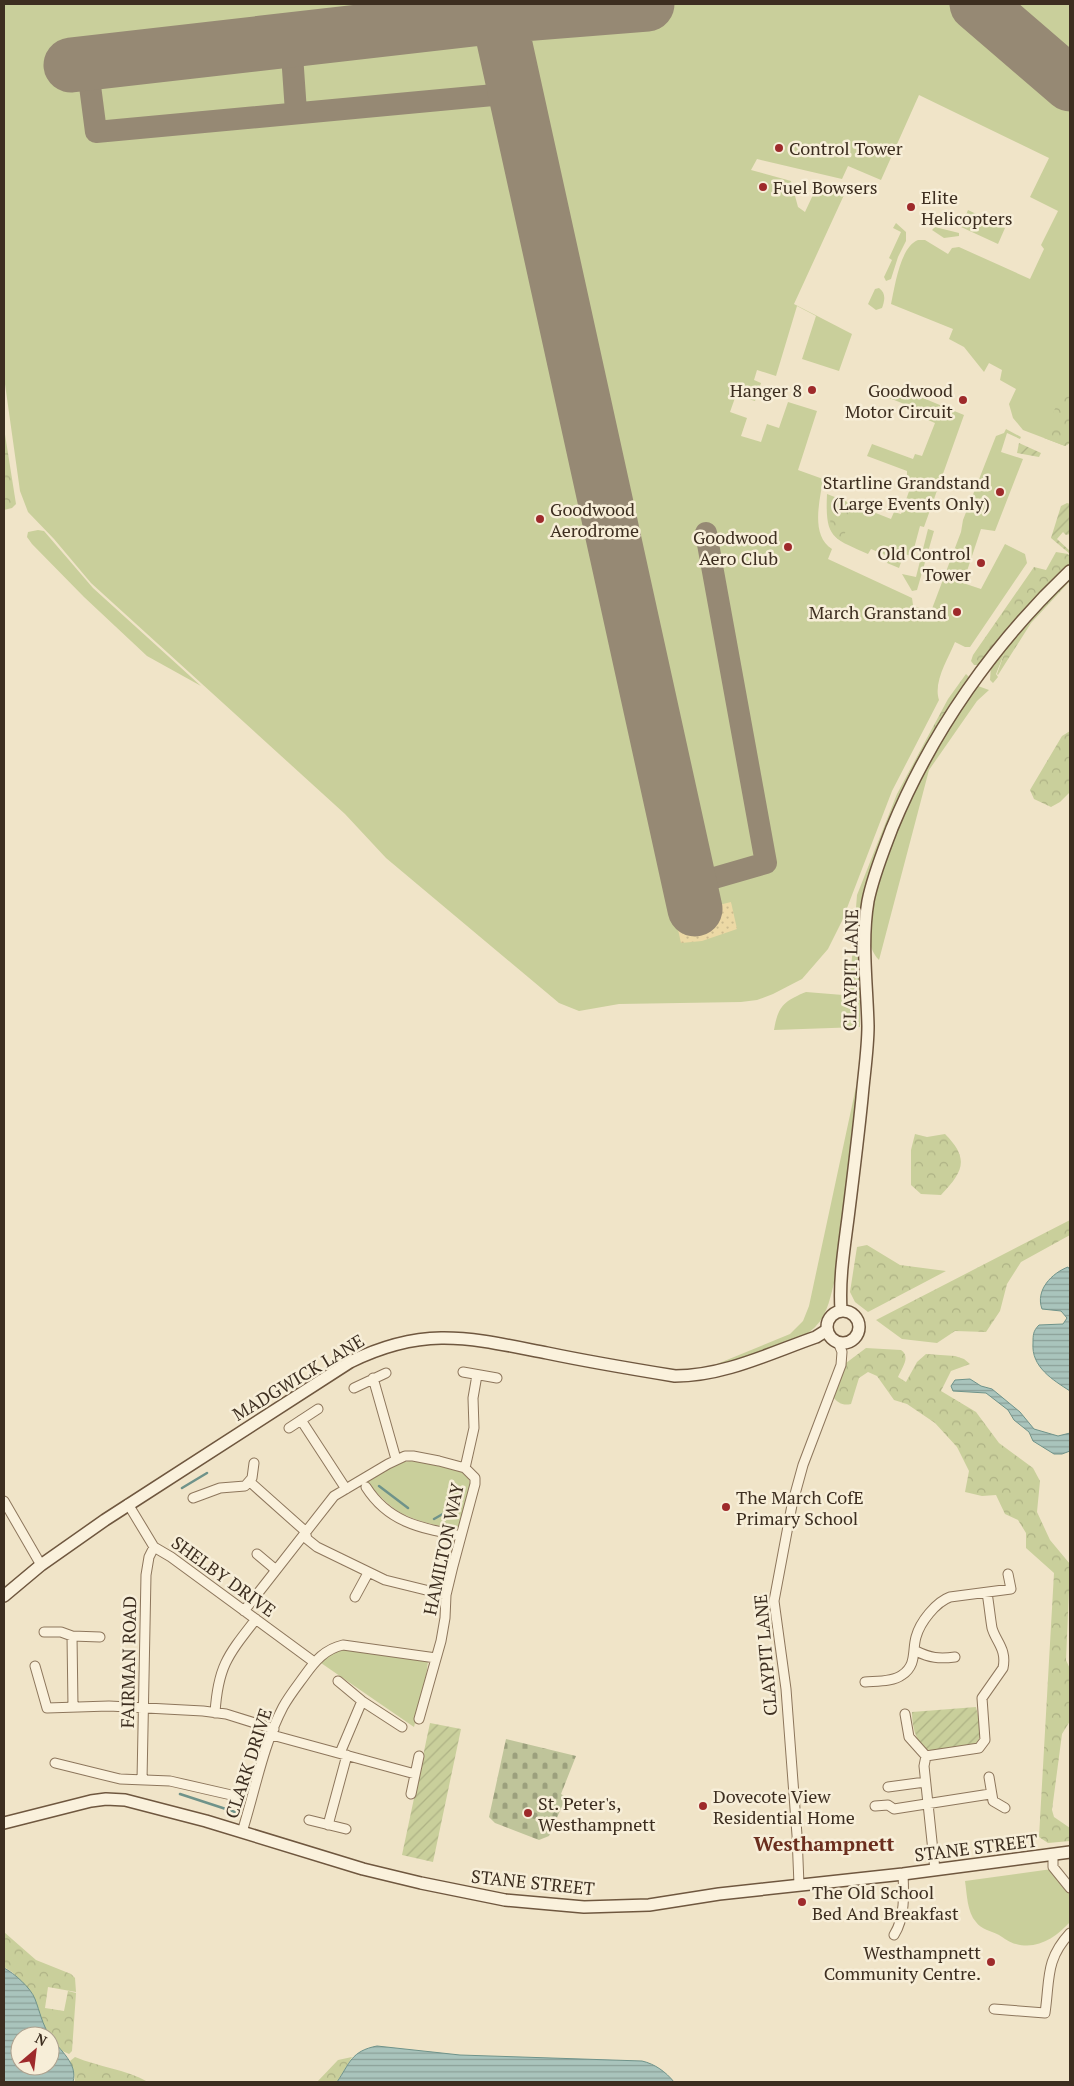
<svg xmlns="http://www.w3.org/2000/svg" width="1074" height="2086" viewBox="0 0 1074 2086" font-family="'PT Serif',serif">
	<style>
		.green { fill: #c9cf9b }
		.forest { fill: url(#forest-crowns) }
		.sand { fill: url(#sand-dots) }
		.cemetery { fill: url(#cemetery-stones) }
		.garden { fill: url(#garden-furrows) }
		.water { fill: url(#water-rules); stroke: #6f938a }
		.lines { fill: none; stroke-linecap: round; stroke-linejoin: round }
		.stream { stroke: #6f938a; stroke-width: 2.5 }
		.taxiway { stroke: #968974; stroke-width: 22 }
		.runway { stroke: #968974; stroke-width: 55 }
		.street-casing { stroke: #8d765c; stroke-width: 11 }
		.secondary-casing { stroke: #6f573f; stroke-width: 14 }
		.street { stroke: #faf1dc; stroke-width: 9 }
		.secondary { stroke: #faf1dc; stroke-width: 11 }
		.poi-dot { fill: #9e2a2b; stroke: #f7eed8; stroke-width: 2 }
		.labels { text-anchor: middle; dominant-baseline: central; stroke-width: 5; stroke-linejoin: round; paint-order: stroke }
		.poi-label { font-size: 18px; fill: #3d2e20; stroke: #f7eed8; text-anchor: start }
		.street-label { font-size: 18px; fill: #3d2e20; stroke: #f7eed8 }
		.quarter-label { font-size: 20px; font-weight: bold; fill: #6b2e1e; stroke: #f7eed8 }
	</style>
	<defs>
		<pattern id="forest-crowns" width="20" height="18" patternUnits="userSpaceOnUse" patternTransform="scale(1.25)"><rect width="20" height="18" fill="#c9cf9b"/><path d="M2 6a3 3 0 1 1 6 0M12 15a3 3 0 1 1 6 0" fill="none" stroke="#aeb285"/></pattern>
		<pattern id="sand-dots" width="8" height="8" patternUnits="userSpaceOnUse" patternTransform="scale(1.25)"><rect width="8" height="8" fill="#ecd9a5"/><path d="M2 2h.1M6 6h.1" fill="none" stroke="#cbbb8e" stroke-width="1.8" stroke-linecap="round"/></pattern>
		<pattern id="cemetery-stones" width="16" height="16" patternUnits="userSpaceOnUse" patternTransform="scale(1.25)"><rect width="16" height="16" fill="#bfc49a"/><path d="M2 7V4a2 2 0 0 1 4 0v3zM10 15v-3a2 2 0 0 1 4 0v3z" fill="#9ca07d"/></pattern>
		<pattern id="garden-furrows" width="10" height="10" patternUnits="userSpaceOnUse" patternTransform="scale(1.25)"><rect width="10" height="10" fill="#c9cf9b"/><path d="M-1 1l2-2M0 10L10 0M9 11l2-2" fill="none" stroke="#aeb285"/></pattern>
		<pattern id="water-rules" width="6" height="5" patternUnits="userSpaceOnUse" patternTransform="scale(1.25)"><rect width="6" height="5" fill="#a9c4bc"/><path d="M0 2.5h6" fill="none" stroke="#8ba098"/></pattern>
	</defs>
	<rect width="100%" height="100%" fill="#f0e4c8"/>
	<path class="green" d="M4,4H1070V443L1065,446L1023,430L1013,418L1009,404L1016,389L1000,380L1002,370L989,363L984,372L964,347L949,339L953,329L891,304C895,286 900,247 918,240H925L948,254L952,248L959,247L1030,279L1044,249L1041,245L1058,211L1030,197L1049,158L919,95L881,180L848,166L842,179L757,159L751,170L791,181L798,207L805,212L812,197V187H823L844,195L794,304L852,334L839,371L802,359L816,316L797,306L776,376L757,370L754,380L761,383L755,401L736,395L730,412L747,418L741,436L761,442L767,424L779,428L788,402L817,411L798,470L823,479C820,500 810,535 832,549L828,559L912,598L913,605L930,614L961,532L963,520L996,436L1004,433L1006,429L1021,437L1020,439L1007,433L1001,452L1023,459L995,531L981,529L963,583L981,589L1005,544L1025,554L1027,563L970,647H965L955,642C948,659 933,682 939,700L892,791L842,921L828,949L802,979L773,994L757,1000L741,1002L619,1004L579,1011L559,1003L386,858L345,814L91,583L54,539L28,512L20,491L4,377Z
		M968,210L1005,228L998,244L961,227Z
		M896,223L906,232V241L898,257L891,279L886,281L884,277L892,260L889,258L901,232L893,228Z
		M935,227L959,233V236L944,238L932,230Z
		M879,288C886,293 885,300 882,308L876,310L868,304L875,289Z
		M894,386L964,415L924,527L920,526L912,556L904,554L899,568L887,563L890,557L871,549L868,554C832,538 825,538 827,494L891,519L894,512L901,514L913,480L907,477V471L867,456L872,444L913,459L915,454L922,456L935,423L928,420L930,414L889,398Z
		M928,529L934,531L917,590L912,591L902,574L916,577Z
		M38,530L44,531L93,588L201,686L147,656L84,597L32,544L27,537L28,532Z
		M1002,652L1004,654L996,674L998,677L993,683L990,680L991,666Z
		M978,686L989,690L977,701L929,770L879,960C835,917 946,730 974,688Z
		M927,738L932,740L872,870L862,999L849,995L857,895L897,794Z
		M806,992L843,995L860,1000V1027L774,1030C778,1006 784,1001 806,992Z
		M856,1087L857,1103L835,1279C831,1294 828,1314 816,1326C800,1344 743,1358 719,1367L717,1364L790,1334L803,1321L809,1306Z
		M410,1461C422,1462 456,1467 465,1474C469,1477 469,1480 470,1484L458,1530C414,1520 397,1519 368,1482L397,1463Z
		M346,1648L428,1661L426,1678L414,1727L321,1663V1660L326,1655Z
		M1052,1869L1070,1893V1922C1056,1937 1038,1950 1016,1944C1010,1943 1004,1938 999,1935C991,1931 981,1929 976,1922C967,1912 967,1894 965,1881Z"/>
	<path class="forest" d="M1070,378V443L1065,446L1044,438L1046,430L1067,380Z
		M4,428L16,504L12,508L4,510Z
		M835,500L845,502L850,506L844,539H838C829,530 827,510 835,500Z
		M1056,552L1068,554L1070,557V566L980,665H974L971,661L973,655L1034,567L1046,570Z
		M1070,576V581L1031,623L998,675L997,674L1004,654L1002,652Z
		M966,674L970,678L932,740H929L927,738L948,699Z
		M1070,731V792L1060,802L1051,807L1034,799L1030,790L1062,736Z
		M915,1134L927,1137L945,1134C970,1159 963,1172 941,1195L921,1194L911,1185V1150Z
		M1070,1220V1235L1021,1262L1007,1284L1000,1311L986,1332L955,1331L937,1343L902,1339L876,1320Z
		M867,1245L900,1265L946,1271L868,1312L855,1302L850,1292L857,1247Z
		M866,1348L901,1350C911,1357 902,1367 898,1377L906,1382L917,1362L926,1354L955,1356L964,1359L970,1364L951,1371L941,1391L976,1412L999,1443L1033,1468L1040,1481L1037,1512L1050,1540L1070,1564V1567L1066,1660L1070,1669V1721L1062,1734L1052,1810L1054,1817L1070,1828V1841L1048,1843L1039,1837L1054,1573L1026,1548V1533L1018,1520L1005,1514L996,1495L982,1496L965,1492L969,1471L957,1447L935,1423L907,1404L894,1400L877,1376L868,1372L859,1378L851,1404C843,1406 838,1403 833,1397L846,1363Z
		M4,1932L36,1960L71,1974L75,1978L76,1992L48,1987L45,2008L64,2011L68,1991L76,1993L72,2051L69,2054L60,2050L43,2025L32,1993L12,1972L4,1967Z
		M75,2057C99,2067 125,2069 148,2082L94,2081L75,2082L74,2072L70,2061Z
		M352,2057L337,2082H317L338,2060Z"/>
	<path class="sand" d="M731,902L737,929L702,941L681,943L675,916Z"/>
	<path class="cemetery" d="M506,1739L576,1756L561,1794L566,1797L549,1836L539,1840L495,1823L489,1817Z"/>
	<path class="garden" d="M1019,443L1041,453L1039,457L1017,453Z
		M1067,503L1070,504V534L1066,535L1063,532L1057,539L1070,551V554L1051,538L1061,506Z
		M976,1707C979,1721 987,1737 972,1746L931,1752C916,1746 912,1726 912,1712Z
		M430,1723L461,1729L433,1862L402,1855Z"/>
	<path class="water" d="M1068,1267L1070,1270V1391C1053,1380 1031,1367 1033,1343C1033,1335 1033,1331 1039,1325L1063,1324L1067,1318L1061,1311L1042,1309C1035,1290 1052,1273 1068,1267Z
		M970,1379L981,1386L992,1389L1020,1412L1034,1429L1058,1436L1070,1433V1451L1062,1454H1054L1033,1441L1029,1432L1014,1420L1008,1410L986,1393L953,1391L951,1386L955,1380Z
		M4,1968C14,1973 31,1988 35,1999C40,2012 42,2024 50,2036H20V2066H50V2036C60,2051 78,2063 73,2082H4Z
		M377,2046L460,2055L642,2061C655,2064 666,2072 674,2082H337C350,2063 351,2051 377,2046Z"/>
	<g class="lines">
		<path class="stream" d="M379,1486L408,1508
			M182,1488L207,1473
			M434,1519L448,1511L453,1497
			M180,1794L235,1812"/>
		<path class="taxiway" d="M611,4L612,7
			M291,40L296,112
			M87,63L96,132L516,93
			M690,885L766,863L706,533"/>
		<path class="runway" d="M496,4L695,909
			M977,4L1070,84
			M71,65L499,16L647,4"/>
		<defs>
			<path id="street" d="M463,1372L497,1378
				M373,1378L396,1459
				M354,1388L386,1373
				M301,1420L346,1489
				M289,1428L318,1409
				M465,1468L474,1428L473,1398L477,1375
				M250,1482L305,1531L307,1539L317,1547L385,1580L446,1595
				M366,1487C389,1523 421,1528 461,1536
				M193,1498L220,1488L245,1486L252,1478L254,1463
				M4,1501L41,1565
				M128,1504L154,1547L171,1557L314,1662
				M257,1554L276,1570
				M355,1597L368,1573
				M244,1611L334,1496L388,1464L405,1456H413L439,1461L465,1468L475,1478V1484L453,1566L446,1595L445,1618L441,1641L419,1719
				M44,1632H61L72,1636L100,1637
				M72,1636L73,1706
				M916,1651C930,1658 939,1659 955,1657
				M35,1666L47,1708L109,1706L203,1711L226,1714L274,1729
				M338,1681L362,1701L402,1727
				M865,1682C876,1681 893,1682 902,1675C917,1665 912,1651 916,1637C920,1622 936,1602 950,1597L1011,1589L1008,1574
				M215,1713C218,1666 228,1655 256,1619
				M905,1714L909,1737L926,1756
				M272,1735L415,1774
				M340,1753L362,1701
				M926,1756L979,1748L985,1740L982,1698L1003,1668C1007,1649 996,1642 992,1628C990,1616 989,1604 987,1593
				M926,1756L924,1766L935,1870
				M55,1763L120,1779L170,1781L240,1797
				M989,1777L993,1801L1005,1808
				M142,1780L146,1575L149,1557L154,1547
				M888,1787L925,1782
				M411,1794L419,1756
				M875,1806L888,1805L894,1809L990,1794
				M309,1820L346,1829
				M328,1825L347,1755
				M242,1832C255,1791 263,1745 283,1707C289,1696 297,1686 305,1675C315,1661 325,1649 343,1645L436,1658
				M1053,1855V1867L1070,1888
				M799,1885L797,1835L786,1689L774,1601L792,1505L803,1465L841,1365L842,1352L838,1342
				M894,1935C905,1918 904,1894 903,1874
				M994,2009L1045,2013C1050,1979 1045,1960 1070,1933"/>
			<path id="secondary" d="M841,1310C839,1279 844,1249 848,1218C853,1178 858,1138 862,1098C864,1074 868,1049 868,1026C867,984 861,942 868,901C873,876 883,852 892,828C932,731 994,643 1070,571
				M827 1327a16 16 0 1 1 32 0a16 16 0 1 1-32 0Z
				M4,1596L41,1565L105,1520L350,1362C425,1325 470,1338 547,1353C590,1362 632,1369 675,1376C724,1376 770,1353 816,1337L827,1330
				M4,1823L91,1801L106,1799L125,1800L206,1821L363,1869L421,1883L505,1900L584,1907L649,1905L719,1894L903,1874L1070,1852"/>
		</defs>
		<use href="#street" class="street-casing"/>
		<use href="#secondary" class="secondary-casing"/>
		<use href="#street" class="street"/>
		<use href="#secondary" class="secondary"/>
	</g>
	<g class="poi-dot">
		<circle cx="779" cy="148" r="5"/>
		<circle cx="763" cy="187" r="5"/>
		<circle cx="911" cy="207" r="5"/>
		<circle cx="812" cy="390" r="5"/>
		<circle cx="963" cy="400" r="5"/>
		<circle cx="1000" cy="492" r="5"/>
		<circle cx="540" cy="519" r="5"/>
		<circle cx="788" cy="547" r="5"/>
		<circle cx="981" cy="563" r="5"/>
		<circle cx="957" cy="612" r="5"/>
		<circle cx="726" cy="1507" r="5"/>
		<circle cx="703" cy="1806" r="5"/>
		<circle cx="528" cy="1813" r="5"/>
		<circle cx="802" cy="1902" r="5"/>
		<circle cx="991" cy="1962" r="5"/>
	</g>
	<g class="labels">
		<g class="poi-label">
			<text x="789" y="148">Control Tower</text>
			<text x="773" y="187">Fuel Bowsers</text>
			<text x="921" y="197">Elite<tspan x="921" dy="21">Helicopters</tspan></text>
			<text x="802" y="390" text-anchor="end">Hanger 8</text>
			<text x="953" y="390" text-anchor="end">Goodwood<tspan x="953" dy="21">Motor Circuit</tspan></text>
			<text x="990" y="482" text-anchor="end">Startline Grandstand<tspan x="990" dy="21">(Large Events Only)</tspan></text>
			<text x="550" y="509">Goodwood<tspan x="550" dy="21">Aerodrome</tspan></text>
			<text x="778" y="537" text-anchor="end">Goodwood<tspan x="778" dy="21">Aero Club</tspan></text>
			<text x="971" y="553" text-anchor="end">Old Control<tspan x="971" dy="21">Tower</tspan></text>
			<text x="947" y="612" text-anchor="end">March Granstand</text>
			<text x="736" y="1497">The March CofE<tspan x="736" dy="21">Primary School</tspan></text>
			<text x="713" y="1796">Dovecote View<tspan x="713" dy="21">Residential Home</tspan></text>
			<text x="538" y="1803">St. Peter's,<tspan x="538" dy="21">Westhampnett</tspan></text>
			<text x="812" y="1892">The Old School<tspan x="812" dy="21">Bed And Breakfast</tspan></text>
			<text x="981" y="1952" text-anchor="end">Westhampnett<tspan x="981" dy="21">Community Centre.</tspan></text>
		</g>
		<g class="street-label">
			<text transform="translate(850 970) rotate(-89)">CLAYPIT LANE</text>
			<text transform="translate(298 1377) rotate(-31)">MADGWICK LANE</text>
			<text transform="translate(443 1549) rotate(-78)">HAMILTON WAY</text>
			<text transform="translate(224 1576) rotate(36)">SHELBY DRIVE</text>
			<text transform="translate(765 1655) rotate(-95)">CLAYPIT LANE</text>
			<text transform="translate(128 1662) rotate(-89)">FAIRMAN ROAD</text>
			<text transform="translate(248 1763) rotate(-72)">CLARK DRIVE</text>
			<text transform="translate(976 1847) rotate(-7)">STANE STREET</text>
			<text transform="translate(533 1882) rotate(6)">STANE STREET</text>
		</g>
		<g class="quarter-label">
			<text x="824" y="1843">Westhampnett</text>
		</g>
	</g>
	<rect width="1074" height="2086" fill="none" stroke="#3d2e20" stroke-width="10"/>
	<g transform="translate(35 2051) rotate(28)"><circle r="24" fill="#f7eed8" stroke="#ada18e"/>
	<path d="M0-4L9 19L0 12L-9 19Z" fill="#9e2a2b"/>
	<text y="-8" font-size="14" font-weight="bold" text-anchor="middle" fill="#3d2e20">N</text>
	</g>
</svg>
